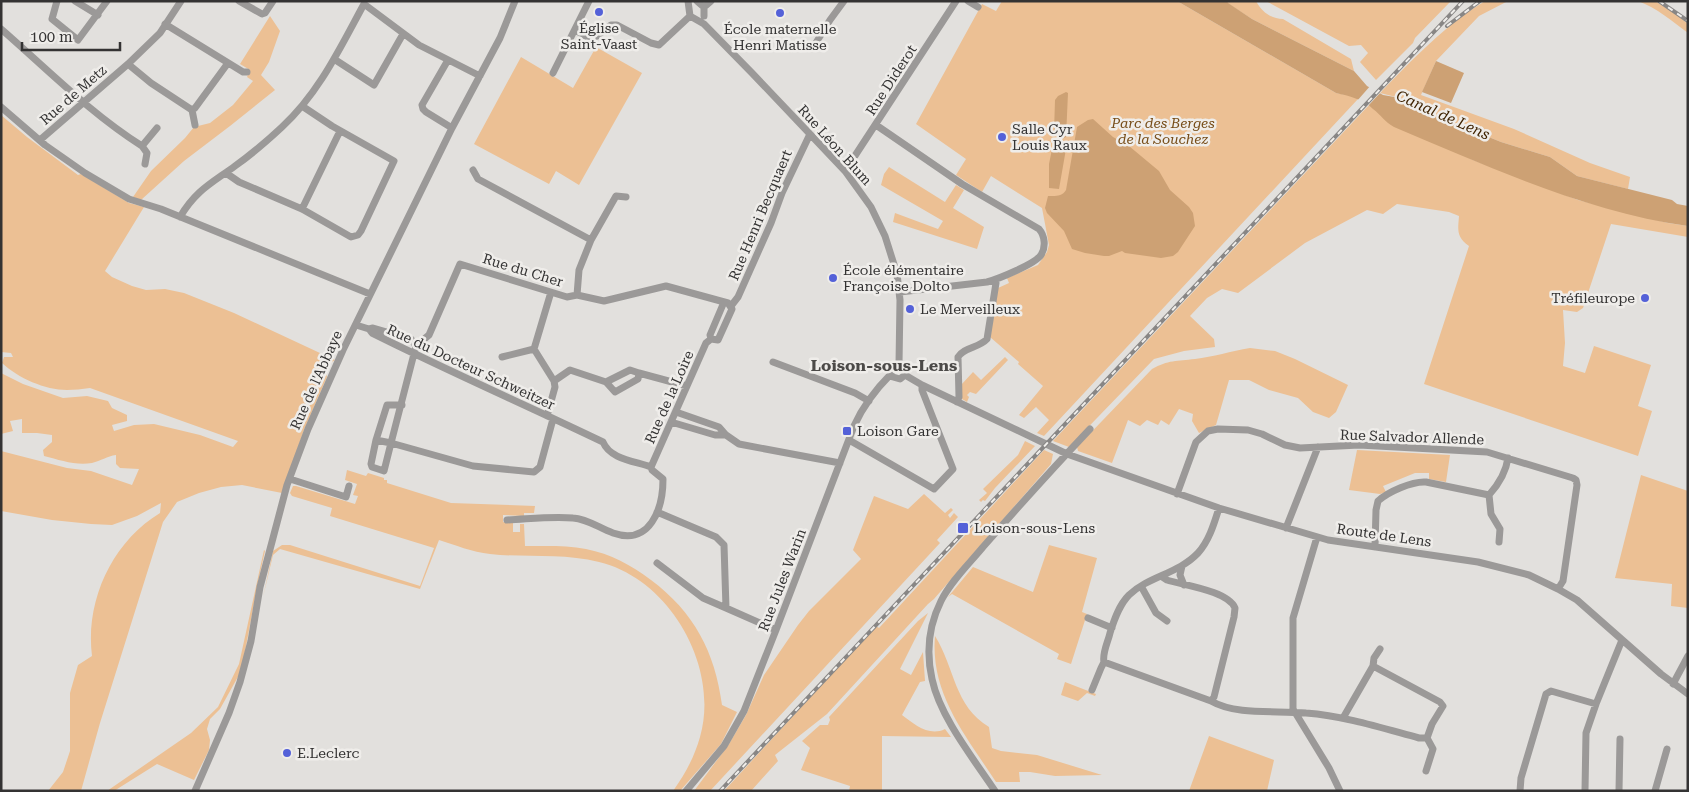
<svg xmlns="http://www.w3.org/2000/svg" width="1689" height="792" viewBox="0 0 1689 792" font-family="'Roboto Serif',serif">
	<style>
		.green { fill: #ecc094 }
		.water { fill: #cda174 }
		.pier { fill: #e2e0dd }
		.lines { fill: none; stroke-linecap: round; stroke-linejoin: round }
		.minor { stroke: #9b9998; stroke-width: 7 }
		.rail-casing { stroke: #888685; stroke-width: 4 }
		.rail { stroke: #efedea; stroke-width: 2; stroke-dasharray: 5.5; stroke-linecap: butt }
		.poi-dot { fill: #5461d8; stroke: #efedea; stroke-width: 2 }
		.labels { text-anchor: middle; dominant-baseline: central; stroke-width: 5; stroke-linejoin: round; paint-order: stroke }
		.poi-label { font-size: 14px; fill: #343333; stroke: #efedea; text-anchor: start }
		.street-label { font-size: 14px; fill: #343333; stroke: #efedea }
		.park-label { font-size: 14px; font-style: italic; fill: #774d18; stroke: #efedea }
		.water-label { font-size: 15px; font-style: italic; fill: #3e2200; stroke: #efedea }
		.quarter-label { font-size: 16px; font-weight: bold; fill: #4c4a48; stroke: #efedea }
	</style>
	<rect width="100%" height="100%" fill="#e2e0dd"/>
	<path class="green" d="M1002,1H1177L1336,93L1352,96L1358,99L1044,436L1037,433L1049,420L1036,407L1024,418L1019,415L1043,386L1018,364L1019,362L990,337L998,288L1009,283L1007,278L1038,265L1047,252L1049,245L1042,208L991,176L982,192L956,175L966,159L916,124L982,4L996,11Z
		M1227,1H1256C1262,12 1271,19 1283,19L1351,59L1354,71L1252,19L1227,3Z
		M1266,1H1451L1415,38L1413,43L1376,80L1360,62L1368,53L1361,45L1349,46Z
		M1485,1H1508L1479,16L1436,61L1421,95L1514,129L1590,163L1630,177L1628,189L1577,176L1550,157L1501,142L1424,111L1400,98L1380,93C1412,60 1445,25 1485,1Z
		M1638,1H1655L1676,14L1688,24V33C1672,21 1657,8 1638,1Z
		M270,16L280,31L269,62L261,75L275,90L230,126L184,161L141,200L133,197L151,171L185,138L194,127L210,123L233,105L253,81L247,77L250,70L240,64Z
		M596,47L642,73L579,185L556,171L549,184L474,144L521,57L573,88Z
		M1369,105L1473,160L1578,200L1668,223L1688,226V237L1611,224L1583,308L1577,312L1563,310L1565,343L1563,366L1585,373L1594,346L1651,365L1638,406L1652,411L1638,456L1424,384L1469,246C1456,237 1458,230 1459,216L1449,212L1397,204L1383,214L1367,210L1305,243L1238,293L1222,289L1207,298L1190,316L1214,339L1215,347L1184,351L1154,359L1069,447L1053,441Z
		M1,115L27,137L78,175L81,174L129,203L144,207L105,271L112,277L132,286L146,290L165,289L184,293L234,313L335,360L328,365L325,370L327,377L304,430L282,493L242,485L221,487L199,493L177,502L163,522L100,723L81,791H48L63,772L70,751V693L78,665L92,656C85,601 112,542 160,513L161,503L137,516L112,525L91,524L52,520L1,511V451L67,468L91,471L132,485L139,469L120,468L116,464V455C107,456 101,461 92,463C76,466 60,460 44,456L43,450L52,442V435L37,433H22V419L10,421L13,431L1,434V373L23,384L63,398L87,396L108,401L112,408L127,415V421L112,425L114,431L134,425L154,424L200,435L233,447L238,441L90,388C82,389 74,390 67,390C45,390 18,378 2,363L4,357H13L11,353L1,352Z
		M889,167L945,202L956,185L964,190L953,208L984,227L977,249L893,222L895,213L938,229L943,221L881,185L884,174Z
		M1250,348L1275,351L1295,359L1348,385L1336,412L1329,418L1313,412L1298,398L1269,390L1249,380H1229L1216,425L1199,433L1192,421L1193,414L1179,409L1169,425L1161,420L1158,425L1147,420L1140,426L1128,420L1112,463L1078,451L1077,447L1152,369C1168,360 1177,361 1195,359C1213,357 1231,351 1250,348Z
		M1005,357L1008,360L976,394L970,392L967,395L969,397L967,402L962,399L961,385L973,372L981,380Z
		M1025,441L1035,446L995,488L985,501L983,500L981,502L979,500L987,493L983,489L1018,455Z
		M1044,450L1053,454L1051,464L934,599L928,604L827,714L775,755L778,761L751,791H724L876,626L879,628Z
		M1357,450L1450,455L1446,482L1429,479V473H1415L1383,486L1386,492L1380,494L1349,490Z
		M347,470L366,476L368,473L384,478V480H387V483L451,503L535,506L534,513H524V516L503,515V522L513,523V532H520V524H524L525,546C545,546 567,545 586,549C611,554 631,565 651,580C694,612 715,652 722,705L737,712L721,744L680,791H673C685,774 694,758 700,737C720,667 670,579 599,562C563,553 526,558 490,554C472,552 455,545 439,540L420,589L280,549L273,555L263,597L273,551L282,545H290L420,586L434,548L330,516L332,508L292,496L290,493L293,486H296L355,504L358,496L353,495L357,484L345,480Z
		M1641,475L1688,491V608L1671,606L1672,584L1615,578Z
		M924,494L945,513L951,508L953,510L948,515L950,518L954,513L958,517L937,540L940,543L710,791H694L729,744L746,715L764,675L798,625L809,611L861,559L853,550L874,496L908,509Z
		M1049,545L1097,558L1082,612L1087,614L1071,664L1057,659L1059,654L952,594L948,597L973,567L1033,592Z
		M264,550L265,551L258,582L244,657L239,675L220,709L210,719L207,729L210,740L209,750L194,780L157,764L114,791H107L191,733L218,707L239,664Z
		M928,613L900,669L911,675L923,652L925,681L920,682L902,715C914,724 929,737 945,729L951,737L882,736V791H849L850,786L801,770L810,748L802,741L820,725H828L830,720L829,717L918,621Z
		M935,636C955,668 954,706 989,727L992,748L1001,751L1037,755L1102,775L1055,776L1030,772H1019L1020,782H996C966,736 930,694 935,636Z
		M1065,682L1096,694L1095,696L1087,693L1078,701L1061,695Z
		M1209,736L1274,760L1267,791H1189Z"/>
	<path class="water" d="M1177,1H1227L1228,3L1252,19L1354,71L1367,86L1383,95L1400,98L1424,111L1501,142L1550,157L1577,176L1672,200L1677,204L1688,206V226C1587,212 1487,166 1394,127C1385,122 1381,115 1373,109C1363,99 1349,96 1336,93Z
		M1436,61L1464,73L1451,103L1422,92Z
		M1066,92L1068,93L1066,137L1062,139L1054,132L1055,100L1058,96Z
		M1093,119L1113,137L1129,146L1159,171L1170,190L1189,207L1193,213L1195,226L1178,252L1173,256L1161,258L1125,253L1122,251L1109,256H1104L1085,253L1072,249L1064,231L1047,213L1045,208L1048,196C1055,196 1062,197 1066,190L1077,127L1088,120Z
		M1062,147L1066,149L1059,189L1049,188V164L1052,149Z"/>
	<path class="pier" d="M1371,85L1382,91L1367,107L1357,101Z"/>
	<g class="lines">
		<path class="minor" d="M57,1L52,19L78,40L107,1
			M75,1L98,15
			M239,1L262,14L265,13L273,1
			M688,1L690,16L704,24L752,73L845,171L871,207L885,236L897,274L900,300L899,364
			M697,1L704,7V16
			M968,1L978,7
			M704,7L711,1
			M165,24L243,72H247
			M1,29C47,69 90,113 142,146
			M575,30L589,38L597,36L611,25H617L651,43L659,45L690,16
			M814,46L830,20L844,1
			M334,59L374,85L403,34
			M448,60L422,105L423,109L426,112L452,128
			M128,64L151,83L192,110L195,125
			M553,73L589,1
			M1,107L45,145L85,173L129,199L161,209L370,294
			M192,110L195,108L228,63
			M876,125L962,184L1039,229C1045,236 1046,247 1041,255C1035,264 998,279 987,282L900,292
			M40,140L128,64L160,33L181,1
			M145,164L147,153L142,146L157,128
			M473,170L478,179L591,240
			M845,171L956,1
			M226,173L239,182L302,209L351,237L358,235L361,231L394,161L332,126L302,106
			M302,209L340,131
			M180,217C196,190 212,183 235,166C252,154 267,141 282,127C319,93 340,48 364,4L419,45L480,76
			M577,295L579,270L591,240L616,196L626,197
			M731,306L738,297L771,223L782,193L810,134
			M356,325L369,329L372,333C448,371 526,405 603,442C610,459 634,461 651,467
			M369,329L373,328L411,339L416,346
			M502,357L534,349
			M773,362L855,393L869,401
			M899,364L905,368V375
			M639,373L687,386
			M891,374L893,377L900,379L905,375
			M891,374L892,368L899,364
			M905,375L922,385L1067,454L1219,508L1328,540L1478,562L1529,575L1558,589L1577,600L1661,674L1688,694
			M554,381L570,370L606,382L630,370L639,373L638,379L615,392L606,382
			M957,402L959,397L958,357C964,347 979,348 987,339L996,283L994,280
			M402,405H387L376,440L391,443L416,346L429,335L460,264L567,297L577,295L604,301L666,286L728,303L732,309L718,340L711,339L710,335L724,302
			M547,416L555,387L554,381L534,349L551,292
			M671,422L715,435H726L719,427L676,412
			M726,435L739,444L840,463
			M376,440L371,464L372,467L384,471L391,443L473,466L534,472L540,467L553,419
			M849,440L934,489L953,469L922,390V385
			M651,467L706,343L711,339
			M290,479L346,497L349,486
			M1177,494L1196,442L1208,431L1218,429L1248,430L1262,434L1285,445L1300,448L1359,445L1487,452L1573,478L1576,480L1577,485L1563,581L1558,589
			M657,512L716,537L724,545L726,608L776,630
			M507,520C529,519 552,516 573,518C588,519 599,528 613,533C650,546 663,509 663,479L652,470L651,467
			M1286,528L1318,447
			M1317,537L1293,618V709L1329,768L1340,791
			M1499,542L1500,529L1491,514L1489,495C1498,485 1506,472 1508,458
			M1375,547L1376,510L1378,501C1388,492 1412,481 1426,482L1489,495
			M657,563L703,598L726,608
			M1182,566L1180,575L1184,585
			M1141,586L1156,613L1167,621
			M1088,618L1112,628
			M1104,662L1211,701L1214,697L1234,617L1235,608C1228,591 1183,585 1167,580L1161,576
			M1373,666L1440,702L1443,706L1432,724L1427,738
			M1673,684L1688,656
			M1092,690L1101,668L1104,662C1102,653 1108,642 1110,633C1114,620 1119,605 1129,595C1149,576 1178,574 1198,553C1209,541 1214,524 1219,508
			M1211,701C1237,716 1277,710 1306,713C1345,716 1382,728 1419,738H1427
			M1343,718L1373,666L1374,658L1380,649
			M1426,771L1433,749L1427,738
			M195,791L229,713L240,682L251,641L260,587L273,538L287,485L308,429L343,350L452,128L500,38L515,1
			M686,791L724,746L744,711L776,630L854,426C863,406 876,389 891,374
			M995,791C973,758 940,717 932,679C926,652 929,625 941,601C951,581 969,564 983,547C1018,507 1054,467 1090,429
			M1520,791L1521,778L1546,694L1551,691L1596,704
			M1585,791L1586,733L1596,704L1622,640
			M1619,791L1620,739
			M1655,791L1667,749"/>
		<defs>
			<path id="rail" d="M1659,1L1688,21
				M1447,26L1480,1
				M720,791L1463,1"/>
		</defs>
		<use href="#rail" class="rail-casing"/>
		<use href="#rail" class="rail"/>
	</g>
	<g class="poi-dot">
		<circle cx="599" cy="12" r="5"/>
		<circle cx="780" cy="13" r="5"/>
		<circle cx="1002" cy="137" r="5"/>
		<circle cx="833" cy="278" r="5"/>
		<circle cx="1645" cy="298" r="5"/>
		<circle cx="910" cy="309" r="5"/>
		<rect x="842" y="426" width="10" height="10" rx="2.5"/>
		<rect x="957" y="522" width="12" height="12" rx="2.5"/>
		<circle cx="287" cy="753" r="5"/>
	</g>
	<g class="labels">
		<g class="poi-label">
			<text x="599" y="28" text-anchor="middle">Église<tspan x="599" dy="16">Saint-Vaast</tspan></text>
			<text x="780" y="29" text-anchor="middle">École maternelle<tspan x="780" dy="16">Henri Matisse</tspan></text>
			<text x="1012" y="129">Salle Cyr<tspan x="1012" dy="16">Louis Raux</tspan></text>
			<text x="843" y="270">École élémentaire<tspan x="843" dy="16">Françoise Dolto</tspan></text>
			<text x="1635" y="298" text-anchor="end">Tréfileurope</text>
			<text x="920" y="309">Le Merveilleux</text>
			<text x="857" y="431">Loison Gare</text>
			<text x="974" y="528">Loison-sous-Lens</text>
			<text x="297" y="753">E.Leclerc</text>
		</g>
		<g class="street-label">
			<text transform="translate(891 80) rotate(-57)">Rue Diderot</text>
			<text transform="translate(73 95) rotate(-41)">Rue de Metz</text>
			<text transform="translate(835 145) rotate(48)">Rue Léon Blum</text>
			<text transform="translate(760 215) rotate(-67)">Rue Henri Becquaert</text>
			<text transform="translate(523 270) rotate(17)">Rue du Cher</text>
			<text transform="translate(471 367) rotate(25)">Rue du Docteur Schweitzer</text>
			<text transform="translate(316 380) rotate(-66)">Rue de l'Abbaye</text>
			<text transform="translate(669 397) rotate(-66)">Rue de la Loire</text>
			<text transform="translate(1412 437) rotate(2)">Rue Salvador Allende</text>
			<text transform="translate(1384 535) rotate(8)">Route de Lens</text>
			<text transform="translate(782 580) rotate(-69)">Rue Jules Warin</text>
		</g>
		<g class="park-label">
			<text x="1163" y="123">Parc des Berges<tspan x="1163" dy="16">de la Souchez</tspan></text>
		</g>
		<g class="water-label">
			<text transform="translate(1443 115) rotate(24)">Canal de Lens</text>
		</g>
		<g class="quarter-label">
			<text x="884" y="365">Loison-sous-Lens</text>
		</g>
	</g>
	<rect width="1689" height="792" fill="none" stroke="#343333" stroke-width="5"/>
	<path d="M22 42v8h98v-8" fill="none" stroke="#343333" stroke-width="2.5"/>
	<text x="30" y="42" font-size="15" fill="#343333" stroke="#efedea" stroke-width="4" paint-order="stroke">100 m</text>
</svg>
